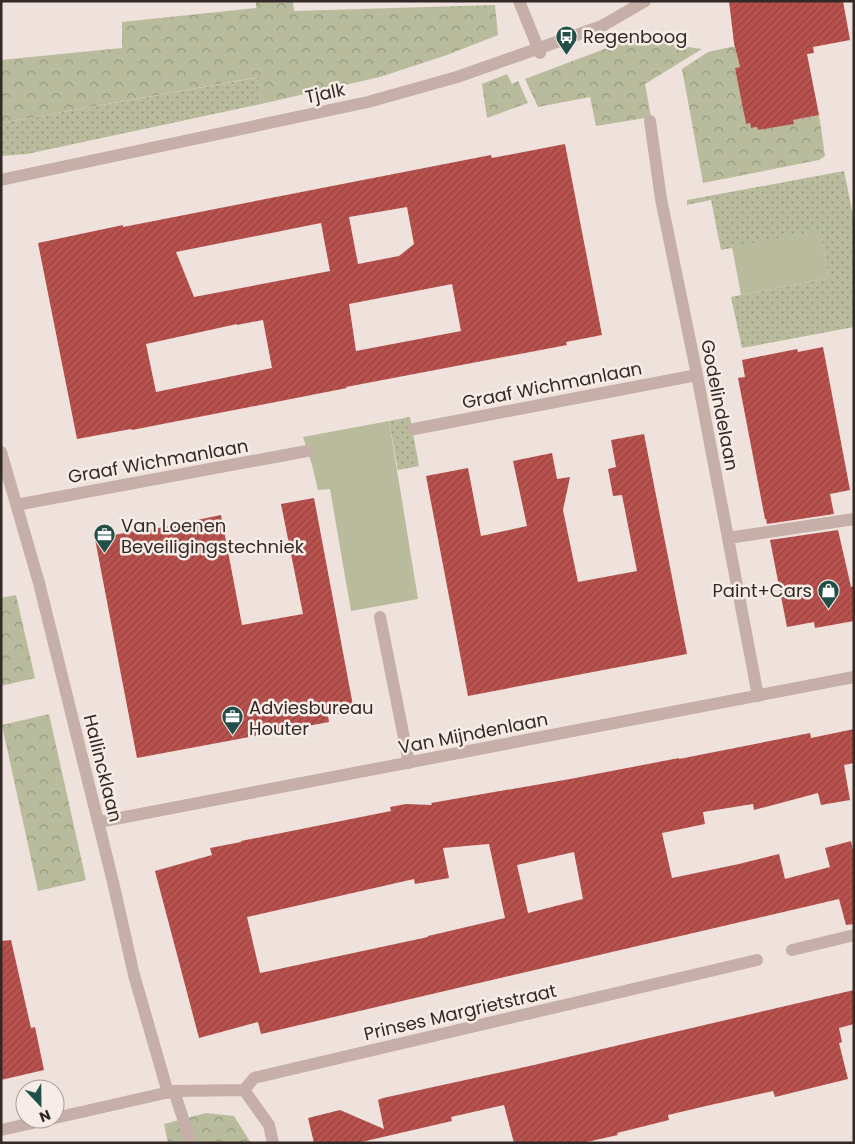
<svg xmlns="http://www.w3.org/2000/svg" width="855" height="1144" viewBox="0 0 855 1144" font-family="Poppins,sans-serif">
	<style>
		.grass { fill: url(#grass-dots) }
		.forest { fill: url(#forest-crowns) }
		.park { fill: #b8bc9c }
		.building { fill: url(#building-hatch); fill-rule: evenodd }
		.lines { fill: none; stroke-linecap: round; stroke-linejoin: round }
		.minor { stroke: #c5afa8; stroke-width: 12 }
		.labels { text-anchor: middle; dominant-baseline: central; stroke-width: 5; stroke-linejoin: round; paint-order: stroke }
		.poi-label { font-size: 18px; fill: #332927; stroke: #f7ece6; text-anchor: start }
		.street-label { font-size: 18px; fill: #332927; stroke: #f7ece6 }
	</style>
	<defs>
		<pattern id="grass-dots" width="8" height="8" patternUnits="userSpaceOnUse" patternTransform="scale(1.25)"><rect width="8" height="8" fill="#b8bc9c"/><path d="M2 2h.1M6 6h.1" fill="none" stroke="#96997f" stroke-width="1.8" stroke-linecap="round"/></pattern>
		<pattern id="forest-crowns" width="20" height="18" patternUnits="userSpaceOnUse" patternTransform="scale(1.25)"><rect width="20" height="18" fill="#b8bc9c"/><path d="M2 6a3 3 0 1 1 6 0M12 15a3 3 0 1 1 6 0" fill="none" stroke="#96997f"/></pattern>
		<pattern id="building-hatch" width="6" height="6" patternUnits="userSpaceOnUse" patternTransform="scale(1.25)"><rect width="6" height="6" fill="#b9524e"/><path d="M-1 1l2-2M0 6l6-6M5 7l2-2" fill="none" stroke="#974441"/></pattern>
	</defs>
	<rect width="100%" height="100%" fill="#efe1db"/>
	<path class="grass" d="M260,77L261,104L27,154L1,156V123Z
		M844,171L854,220V327L742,348L731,297L829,278L820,231L721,250L711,200L687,205V200Z
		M410,417L419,466L398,470L389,421Z"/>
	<path class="forest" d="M256,1H293L294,11L495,5L498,35L447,55L380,77L261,104L259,77L1,123V60L122,48V22L256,8Z
		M622,37L702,49L645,84L651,117L596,126L590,97L538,107L525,79L623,42Z
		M735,46L740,67L735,68C739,85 741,100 748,115L744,116L746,124L750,123L751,128L757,127L758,130L771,127L779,122L780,126L793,124V120L819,115L825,156L819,160L703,183L682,69L708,52Z
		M507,74L512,84L518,81L528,103L487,118L482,84Z
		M16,595L35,678L1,686V598Z
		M49,714L86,880L38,891L2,725Z
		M206,1113L234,1116L251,1143H168L164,1124Z"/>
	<path class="park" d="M820,230L829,278L741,295L732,247Z
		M389,421L418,599L351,611L330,489L318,490L312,465L303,437Z"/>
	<path class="building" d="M729,1H843L850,40L813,47L814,53L807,54L819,115L793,120L794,124L758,130L757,127L751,128L750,123L746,124L735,68L740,67L734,43Z
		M565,144L602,335L566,342L567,345L346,387L347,388L132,430L131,429L77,439L38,243L123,225V227L491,155L492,158ZM407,207L414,244L399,256L358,264L349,217ZM321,223L330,271L194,297L176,252ZM452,284L461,331L356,351L349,304ZM263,320L272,368L156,392L146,344L237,324V325Z
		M823,347L850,490L830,494L834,514L767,524L766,519H765L738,378L745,377L742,360L797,349L798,352Z
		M644,434L687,654L468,696L426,476L468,468L481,536L527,526L513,461L552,453L557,479L570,477L563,510L578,582L637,571L622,495L613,496L608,469L616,467L611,440Z
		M314,498L354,711L328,716L329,722L137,758L95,539L139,530V532L221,515L242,625L303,614L281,504Z
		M838,530L851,587L854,586V621L815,628L814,622L787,627L770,540Z
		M854,729V763L844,765L850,800L821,805L818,793L754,810L753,804L703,812L705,824L662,833L672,878L739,864L779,854L785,879L830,867L825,848L851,841L854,855V924L846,925L839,899L261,1034L258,1022L199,1038L155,871L212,855L210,848L241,842V841L391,811L390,807L406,804L432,805L431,803L570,779L679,758V759L810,733L811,738ZM489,844L505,918L428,936V937L260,973L247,917L414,879L415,884L449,878L443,848ZM574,852L583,899L528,913L517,865Z
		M11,940L31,1028L35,1027L44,1070L1,1080V941Z
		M854,990V1024L839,1028L842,1042L839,1043L848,1079L775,1097L773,1091L706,1106L668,1115L669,1120L617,1133L618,1135L582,1143H514L504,1105L451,1117L452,1121L357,1143H314L308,1118L340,1110L384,1129L378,1100L383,1098L534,1065Z"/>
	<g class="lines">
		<path class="minor" d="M519,1L540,53
			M650,121L661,199L697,375L758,696
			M1,180L368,102L457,77L602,26L645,1
			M414,429L697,375
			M1,452L39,583L113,882L134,975L168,1093
			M16,505L307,451
			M728,538L854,519
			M380,617L409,763
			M99,822L854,677
			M792,950L854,935
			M244,1090L269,1125L273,1143
			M174,1091L191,1143
			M55,1118L174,1091L244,1090L254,1078L757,960
			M1,1130L51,1119"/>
	</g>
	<defs>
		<symbol id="bus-pin" viewBox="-11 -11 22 30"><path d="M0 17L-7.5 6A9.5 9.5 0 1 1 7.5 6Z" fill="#215049" stroke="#f7ece6"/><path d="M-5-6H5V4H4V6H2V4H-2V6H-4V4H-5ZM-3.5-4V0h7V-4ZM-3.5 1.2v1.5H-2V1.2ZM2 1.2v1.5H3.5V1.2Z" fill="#fff"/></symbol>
		<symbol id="office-pin" viewBox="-11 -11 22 30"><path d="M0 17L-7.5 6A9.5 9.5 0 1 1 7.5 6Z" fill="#215049" stroke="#f7ece6"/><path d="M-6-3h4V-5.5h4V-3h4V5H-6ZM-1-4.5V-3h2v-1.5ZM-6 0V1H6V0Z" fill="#fff"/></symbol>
		<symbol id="shop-pin" viewBox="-11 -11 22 30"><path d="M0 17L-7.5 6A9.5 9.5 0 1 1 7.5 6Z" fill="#215049" stroke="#f7ece6"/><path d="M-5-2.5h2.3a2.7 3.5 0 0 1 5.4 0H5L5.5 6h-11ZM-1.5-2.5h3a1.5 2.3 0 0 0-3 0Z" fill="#fff"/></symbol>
	</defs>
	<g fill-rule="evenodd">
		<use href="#bus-pin" x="554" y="24" width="25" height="34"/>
		<use href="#office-pin" x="92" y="522" width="25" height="34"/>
		<use href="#shop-pin" x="816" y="578" width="25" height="34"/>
		<use href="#office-pin" x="220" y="704" width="25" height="34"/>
	</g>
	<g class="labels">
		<g class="poi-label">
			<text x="583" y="36">Regenboog</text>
			<text x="121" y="525">Van Loenen<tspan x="121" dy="21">Beveiligingstechniek</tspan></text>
			<text x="812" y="590" text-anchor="end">Paint+Cars</text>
			<text x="249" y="707">Adviesbureau<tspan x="249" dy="21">Houter</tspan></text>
		</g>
		<g class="street-label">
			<text transform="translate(325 93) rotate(-12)">Tjalk</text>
			<text transform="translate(552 385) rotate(-11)">Graaf Wichmanlaan</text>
			<text transform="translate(720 405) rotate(79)">Godelindelaan</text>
			<text transform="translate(158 461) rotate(-10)">Graaf Wichmanlaan</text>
			<text transform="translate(473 733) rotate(-11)">Van Mijndenlaan</text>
			<text transform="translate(103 768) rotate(76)">Hallincklaan</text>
			<text transform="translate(460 1012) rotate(-13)">Prinses Margrietstraat</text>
		</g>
	</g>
	<rect width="855" height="1144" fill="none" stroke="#332927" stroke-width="5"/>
	<g transform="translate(40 1104) rotate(158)"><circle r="24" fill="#f7ece6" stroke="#a99e9a"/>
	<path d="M0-4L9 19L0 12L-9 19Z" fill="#215049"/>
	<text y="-8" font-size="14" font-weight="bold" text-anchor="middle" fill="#332927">N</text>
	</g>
</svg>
